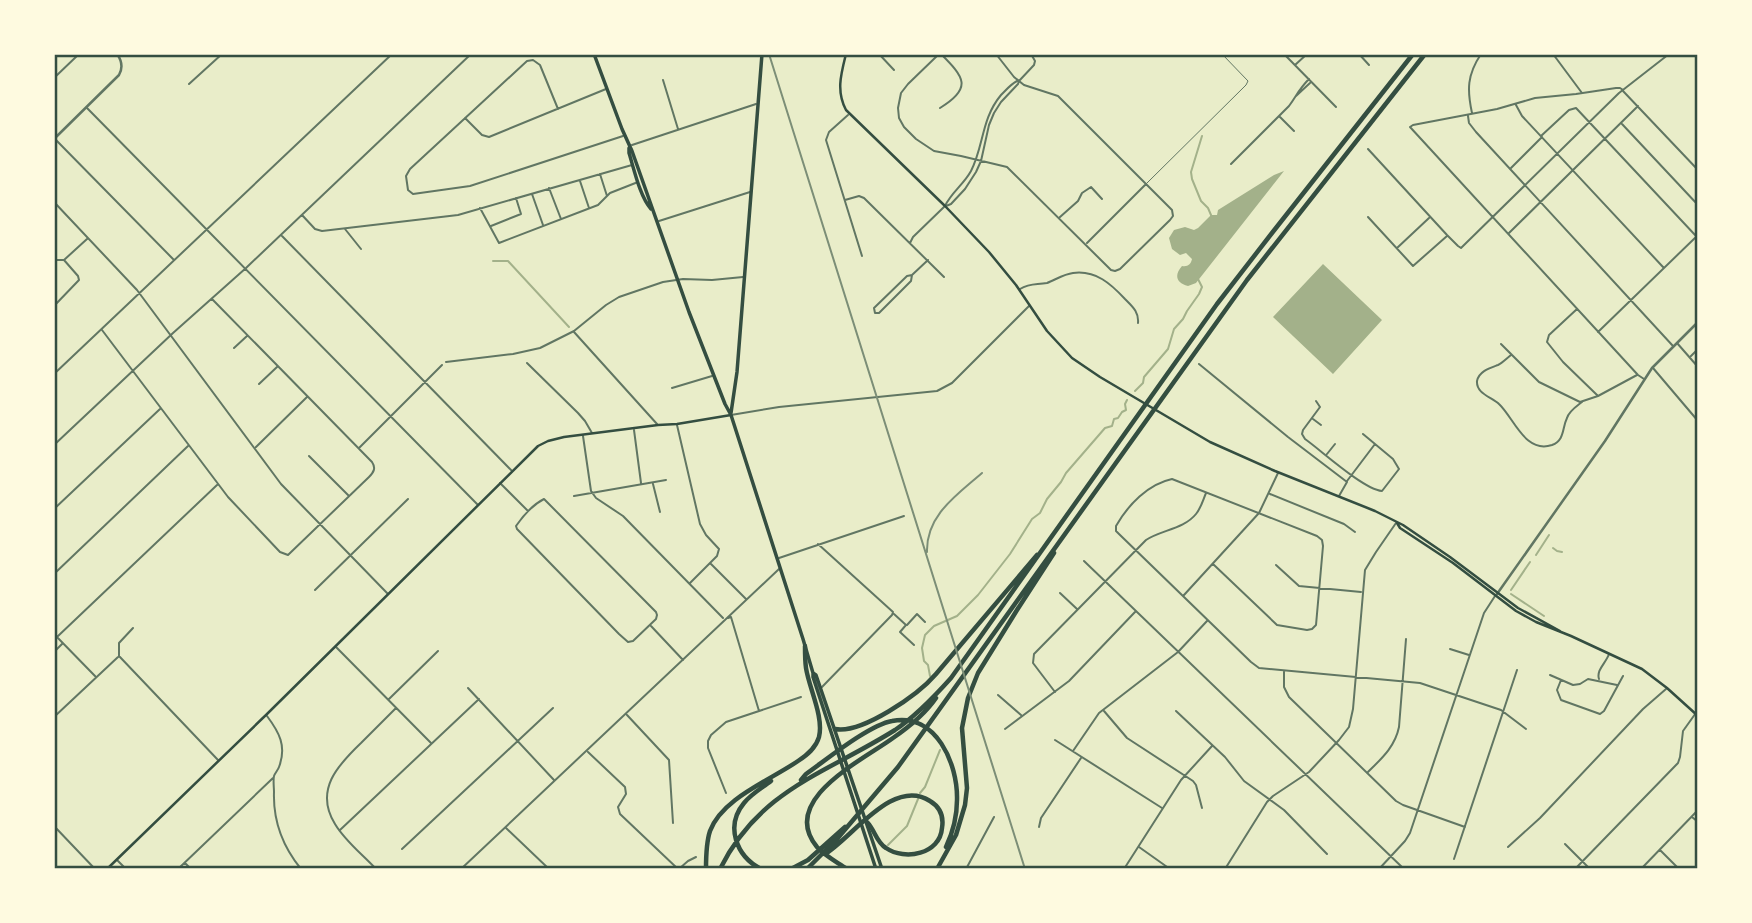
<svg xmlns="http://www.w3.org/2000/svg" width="1752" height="923" viewBox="0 0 1752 923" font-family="'Archivo Narrow',sans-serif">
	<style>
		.water { fill: #a3b18a }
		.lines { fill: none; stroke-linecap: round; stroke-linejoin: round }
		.stream { stroke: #a3b18a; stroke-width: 2 }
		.service { stroke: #617663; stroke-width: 1 }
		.minor { stroke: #617663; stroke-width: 2 }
		.tertiary { stroke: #617663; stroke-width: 2.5 }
		.secondary { stroke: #344e41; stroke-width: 2.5 }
		.primary { stroke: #344e41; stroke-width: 3.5 }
		.motorway { stroke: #344e41; stroke-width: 4.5 }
		.rail { stroke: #7c8e77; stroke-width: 2 }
		.neatline { fill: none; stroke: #344e41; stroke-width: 2.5 }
	</style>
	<rect width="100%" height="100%" fill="#e9edc9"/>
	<path class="water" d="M1284,171L1196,283L1188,286C1176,283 1174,275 1182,266C1188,267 1191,264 1192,259L1186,253L1180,255L1172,249L1169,238L1174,230L1185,227L1194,230L1198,228L1211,215H1217L1218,210L1274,175Z
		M1323,264L1382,320L1333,374L1273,317Z"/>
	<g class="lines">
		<path class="stream" d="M1202,136L1191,172L1192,179L1201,201L1208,208L1211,215
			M493,261H508L569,327
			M1135,391L1143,383L1144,377L1168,349L1174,329L1183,319L1187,311L1199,294L1202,287L1198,279
			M1553,548L1557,551L1562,552
			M1536,555L1549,535
			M1511,590L1530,562
			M1511,594L1544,616
			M930,676L928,665L924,661L922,648L925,635L934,626L957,616L978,595L1010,554L1032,519L1040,513L1047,499L1061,482L1066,473L1105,428L1112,426L1114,419L1118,418L1122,412L1126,410L1125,404L1127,400
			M920,793L925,787L940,750
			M888,845L907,826L918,799"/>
		<path class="service" d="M1146,184L1246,85L1248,81L1222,54"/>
		<path class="minor" d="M879,54L894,70
			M939,54L908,84L901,93L898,108L899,118L904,127L916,139L934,151L961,156L1007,167L1111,270L1115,271L1120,269L1170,220L1173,216L1172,210L1058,96L1024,85L1014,77L996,54
			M1284,54L1336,107
			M1359,54L1369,65
			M1553,54L1582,93
			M1295,65L1307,54
			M54,78L79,54
			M663,80L678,129
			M189,84L222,54
			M1623,90L1620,88H1616L1576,94L1535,98L1497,109L1413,125L1410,127L1638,375L1644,379
			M1623,91L1698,170
			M1296,96L1310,83
			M1516,105L1522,116L1663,267
			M87,108L478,505
			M940,108C973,88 964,77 941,54
			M558,109L540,65L533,60L527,61L410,169L406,176L408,190L413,194L470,186L623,136
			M1472,113C1467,90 1467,75 1481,54
			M848,115L829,132L826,140L862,256
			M1468,116L1469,123L1476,132L1673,346
			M1280,117L1294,131
			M465,118L482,135L489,137L606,89
			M1622,124L1698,205
			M1541,136L1569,110L1576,108L1696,236
			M55,139L174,260
			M632,145L756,104
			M1368,149L1447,235L1458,246L1461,248L1619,93L1669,54
			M1231,164L1289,106C1297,95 1299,89 1309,79
			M1511,168L1542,137
			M600,174L607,196
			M580,181L589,208
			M549,188L561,219
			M532,194L543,225
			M845,200L859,196L864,198L944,277
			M54,202L137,290L281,484L388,594
			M946,206L951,204L965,189L976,172L981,161L989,125L994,113L1001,102L1018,84L1019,81L1034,65L1035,61L1031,54
			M480,208L499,243L598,205L610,193L638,182
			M302,215L315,229L322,231L458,215L632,165
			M1060,217L1078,201L1082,193L1091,187L1102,199
			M1368,217L1413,266L1447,236
			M659,221L750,192
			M491,226L521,214L516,198
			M345,229L361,249
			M1509,233L1638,106
			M282,236L512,471
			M910,243L913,237L945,206C951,193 964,184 971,171C984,146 981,119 1001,95C1006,90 1011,84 1017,81
			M1087,243L1146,184
			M1397,248L1429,218
			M54,260H64L87,239
			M912,275L911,281L879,313H875L874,308L907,276L912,275L928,260
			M1020,289C1030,283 1036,285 1047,283C1055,280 1064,274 1073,273C1096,270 1111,284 1125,299C1133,307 1139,312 1138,323
			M54,306L79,280L78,276L64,260
			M1577,309L1549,335L1547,342L1563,362L1597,395
			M102,330L228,497L280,552L288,555L369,477C374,472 376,468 372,462L212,299
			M574,332L657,424
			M1598,332L1698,235
			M1677,343L1698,367
			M1501,344L1539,382L1580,402L1598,396L1637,375
			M234,348L247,336
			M1511,355C1507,358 1502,363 1498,365C1490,368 1479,371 1477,381C1476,394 1492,397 1499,404C1514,418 1525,454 1552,445C1565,440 1562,428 1567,418C1569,411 1577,406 1582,402
			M1691,356L1698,349
			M446,362L513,354L540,348L574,331L606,305L619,297L663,282L683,279L712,280L743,277
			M527,363L578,413L585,421L592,433
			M1199,364L1288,437L1347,482L1339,496
			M1653,368L1698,421
			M54,374L392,54
			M259,384L277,367
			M672,388L712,376
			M1316,401L1320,407L1303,430L1302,434L1305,439C1322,451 1363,489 1382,491L1399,469L1393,459L1363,434
			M731,415L779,407L937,391L952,383L1029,306
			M1313,419L1321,425
			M677,425L700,524L706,535L719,549L717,556L690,583
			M634,430L641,483
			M583,436L591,491L596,498L623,516L723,618
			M54,445L173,333L246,268L471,54
			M256,447L307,397
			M359,448L442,365
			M1327,454L1335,444
			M309,456L348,495
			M1347,481L1375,444
			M500,483L528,511
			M653,484L660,512
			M1270,494L1344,524L1355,532
			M574,496L666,480
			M544,499L656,612L657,615L656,619L633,641L628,642L619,634L517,529L516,526C523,516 534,504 544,499Z
			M54,509L160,409
			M818,544L893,612L892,615L822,687
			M779,558L904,516
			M1084,561L1404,869
			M711,564L746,599
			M1213,564L1277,625L1307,630L1312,629L1316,625L1323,546L1322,540L1317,536L1172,479C1148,484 1128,505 1116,526V531L1119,534L1251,662L1259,668L1420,683L1501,710L1526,729
			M1276,565L1299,586L1361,592
			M54,574L188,446
			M315,590L408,499
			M1060,593L1077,609
			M1184,595L1259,513L1278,473
			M894,614L906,625L900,632L914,645
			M728,618L731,617L759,711
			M907,625L917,614L925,622
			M651,626L683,660
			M133,628L119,643V656L218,760
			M54,634L95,676
			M57,637L217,485
			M336,647L431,743
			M1450,649L1469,655
			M54,652L62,644
			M1284,672V687L1289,697L1396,801L1403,805L1465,827
			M1550,675L1573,685L1580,684L1588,679L1617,685
			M1599,679C1596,670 1606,663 1609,654
			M1561,680L1557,690L1561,700L1600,714L1604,711L1623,676
			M468,688L554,780
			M1055,692L1033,663L1034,654L1146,540C1161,530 1184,529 1196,514C1201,508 1203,500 1206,493
			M998,695L1021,715
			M389,699L438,651
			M1104,711L1127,738L1193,781L1196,785L1202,808
			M1176,711L1225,757L1244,781L1284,810L1327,854
			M627,715L669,760L673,823
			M267,716C279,732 287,746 279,767C278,770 275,773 274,776C273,780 274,788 274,792C273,821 283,847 301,869
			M54,717L118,657
			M1005,729L1069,681L1135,612
			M1055,740L1162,808
			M1073,751L1099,713L1178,652L1207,621
			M588,752L625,787L626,794L618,807L620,814L678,869
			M1367,773C1381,759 1395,747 1399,727L1406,639
			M726,793L708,748V741L711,735L726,722L801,697
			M1692,817L1698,822
			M54,826L95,869
			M1039,827L1041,818L1081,758
			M506,828L549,869
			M340,830L479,699
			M1565,844L1590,869
			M1139,847L1170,869
			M1508,847L1540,818L1643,709L1666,689
			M402,849L553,708
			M1660,850L1679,869
			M1454,859L1517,670
			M117,860L126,869
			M185,863L191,869
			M680,868L688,861L696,857
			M178,869L273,778
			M376,869C362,854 345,841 335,824C314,790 338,765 361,743C373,731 385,719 396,708
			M461,869L779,569
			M966,869L994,817
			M1124,869L1181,780L1212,746
			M1225,869L1267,802L1273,796L1309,772L1339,740L1349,727L1353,709L1365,570L1376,552L1396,523
			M1379,869L1405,841L1410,833L1484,613L1495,596
			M1575,869L1678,763L1680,757L1683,731L1698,710
			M1641,869L1698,810"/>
		<path class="tertiary" d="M54,139L119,75C123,68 122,61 117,54
			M1497,594L1605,441L1652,368L1698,322"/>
		<path class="secondary" d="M846,54C841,74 836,91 846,110L945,206L989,252L1016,285L1047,331L1072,358L1100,377L1210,442L1275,471L1375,511L1403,525L1450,557L1518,608L1560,631
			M1397,523L1400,528L1453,563L1516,611L1536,622L1571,636L1642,669L1667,688L1698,716
			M107,869L267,714L538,446L548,441L564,437L658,425L677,424L731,415"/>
		<path class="primary" d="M594,54L622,129L632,151L689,312L725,404L731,415L803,639L813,673V677L876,869
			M629,148V153C634,169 640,197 651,209
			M731,413L737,372L762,54
			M813,673L816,675L882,869"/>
		<path class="motorway" d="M835,729C862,734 918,695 936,674L1037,555
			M801,780L806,774C826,760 869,725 892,721C936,712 958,764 957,800C957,816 953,832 946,847
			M825,854C853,837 893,777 930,801C940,807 944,816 942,828C940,854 905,861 886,848C876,842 875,830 867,822
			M706,869C706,856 706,843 710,831C722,798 771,780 798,761C807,755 816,748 819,737C824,717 809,688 806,668C805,661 805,653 805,646
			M720,869C760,789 825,774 895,730C916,716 934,697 951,678L1217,304L1272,233L1413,54
			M761,869C736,856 725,826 744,803C751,794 762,788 771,781
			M791,869L808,860L845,827
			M807,869L837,839L898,767L1247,280L1425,54
			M847,869C837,862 825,856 817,847C778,800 863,760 893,738C909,727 925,714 936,698
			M937,869L956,835L965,805L967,788L962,728L968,698L978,673L1017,610L1054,553"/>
		<path class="rail" d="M769,54L1025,869
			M927,552C926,515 957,495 982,473"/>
	</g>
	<rect width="1752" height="923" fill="none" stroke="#fefae0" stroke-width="112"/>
	<rect x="56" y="56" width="1640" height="811" class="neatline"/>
</svg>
